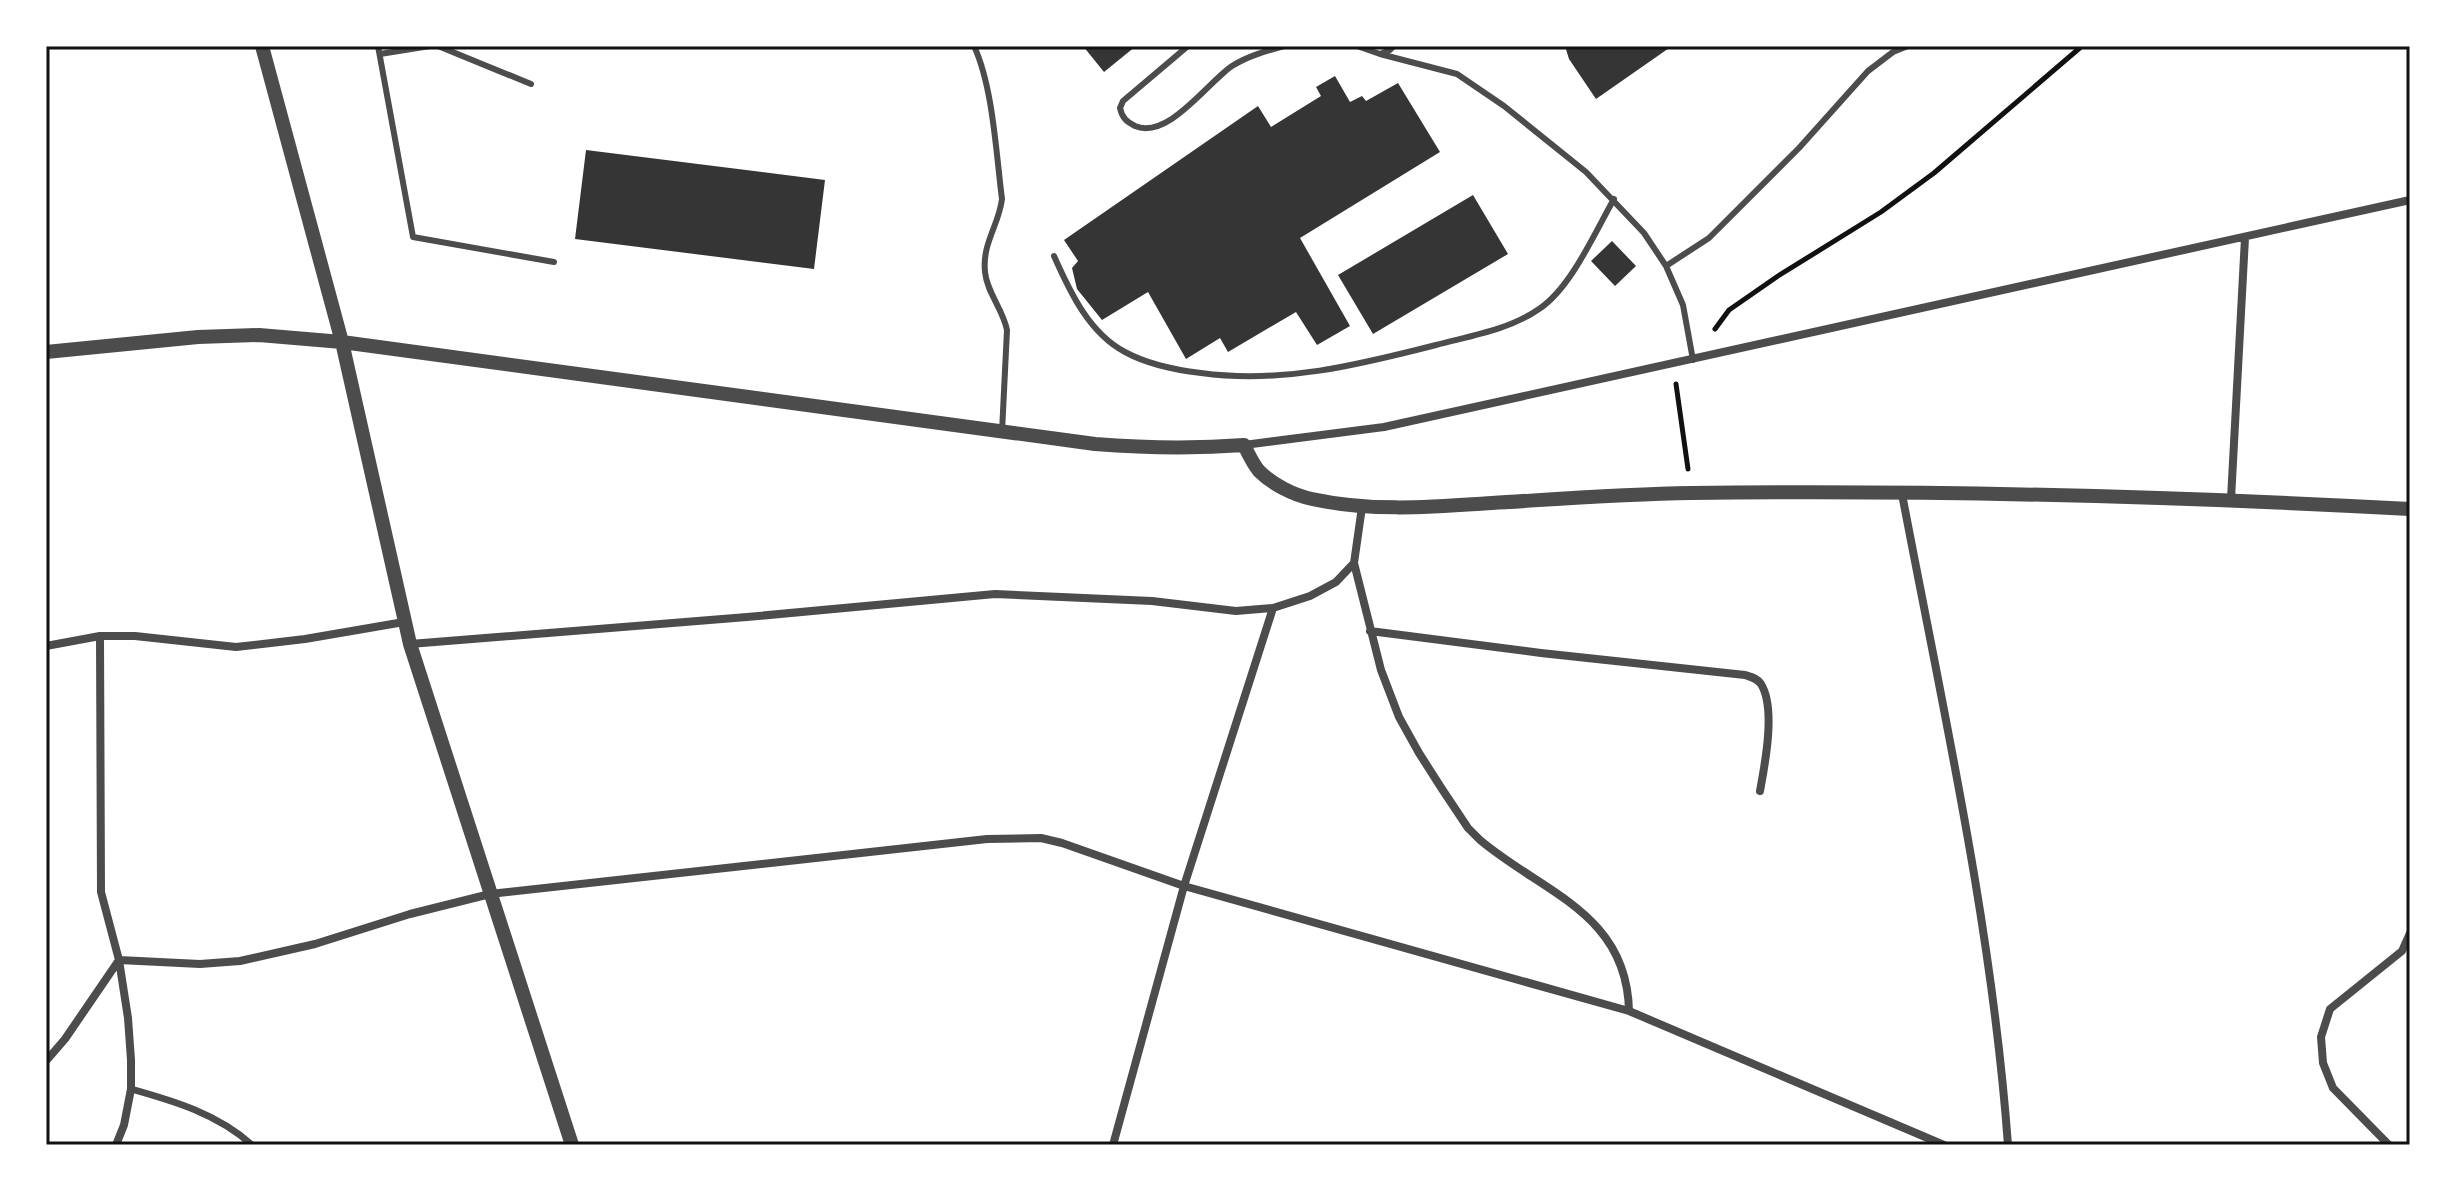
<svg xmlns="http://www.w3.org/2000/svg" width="2456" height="1191" viewBox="0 0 2456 1191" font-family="Barlow,sans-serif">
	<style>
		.building { fill: #353535 }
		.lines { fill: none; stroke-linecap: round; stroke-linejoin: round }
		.path { stroke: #111; stroke-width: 5 }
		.service { stroke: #4c4c4c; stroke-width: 6 }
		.pedestrian { stroke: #4c4c4c; stroke-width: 7 }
		.minor { stroke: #4c4c4c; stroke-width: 8 }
		.tertiary { stroke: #4c4c4c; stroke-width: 14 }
		.neatline { fill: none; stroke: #111; stroke-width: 3 }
	</style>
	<rect width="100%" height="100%" fill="#fff"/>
	<path class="building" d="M1083,46H1136L1104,72Z
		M1565,46H1672L1596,99L1569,59Z
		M1335,76L1350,102L1362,96L1366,101L1398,83L1440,152L1300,238L1350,326L1317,345L1296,312L1228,352L1220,338L1186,359L1148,292L1102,320L1077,289L1072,268L1078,261L1064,240L1258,106L1271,127L1321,96L1316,87Z
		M586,150L825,180L814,269L575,239Z
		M1473,195L1508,254L1373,334L1338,275Z
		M1612,241L1636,266L1615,286L1591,261Z"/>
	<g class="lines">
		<path class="path" d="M1715,329L1729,310L1778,276L1881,212L1934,173L2082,46
			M1676,384L1688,469"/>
		<path class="service" d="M378,46L413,237L554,262
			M438,46L531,84
			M974,46C993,87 996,153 1002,199C999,225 982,243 985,272C987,293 1003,309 1007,330L1002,432
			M1188,46L1123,101L1120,108C1122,118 1127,122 1135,126C1168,140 1207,83 1232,66C1248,56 1266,51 1284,46
			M1357,46L1380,54L1457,74L1504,106L1586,172L1644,233L1666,266L1683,305L1693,360
			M380,54L430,46
			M1380,54L1390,50L1394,46
			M1054,256C1070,292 1089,333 1125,352C1149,365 1175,370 1201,373C1282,384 1358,365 1436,345C1470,336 1509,330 1539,309C1571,288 1595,232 1614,199
			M1666,266L1709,238L1799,148L1868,71L1893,52L1908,46"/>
		<path class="pedestrian" d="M131,1089C174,1101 218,1114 252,1145"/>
		<path class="minor" d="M1244,445L1384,427L2410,200
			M1902,494C1943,710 1992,926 2008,1145
			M2231,499L2245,238
			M1354,563L1381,670L1399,717L1419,753L1442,789L1468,828L1480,840C1543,893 1627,913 1629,1011
			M1370,631L1541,653L1745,675C1751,677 1757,678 1761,684C1776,708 1765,764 1760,791
			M100,636L101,892L119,960L128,1018L131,1060V1089L124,1125L116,1145
			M410,644L747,617L995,594L1152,601L1236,611L1273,608L1310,596L1336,582L1354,563L1362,507
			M46,646L100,636H135L236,647L305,639L404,622
			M46,1061L65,1039L119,960L200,964L240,961L315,944L410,914L490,894L987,839L1041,838L1062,843L1184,886L1629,1011L1944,1145
			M1113,1145L1184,886L1273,608
			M2389,1145L2333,1088L2323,1063L2321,1037L2330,1009L2402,951L2410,933"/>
		<path class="tertiary" d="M262,46L342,342L410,644L572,1145
			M46,352L198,337L259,335L342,342L1095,444C1145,448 1193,449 1244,445C1248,453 1253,464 1259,471C1272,484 1293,495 1312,499C1372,512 1431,507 1492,503C1558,499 1625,494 1691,493C1931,490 2171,496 2410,509"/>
	</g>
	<rect width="2456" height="1191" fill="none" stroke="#ffffff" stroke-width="96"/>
	<rect x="48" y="48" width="2360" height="1095" class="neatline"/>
</svg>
